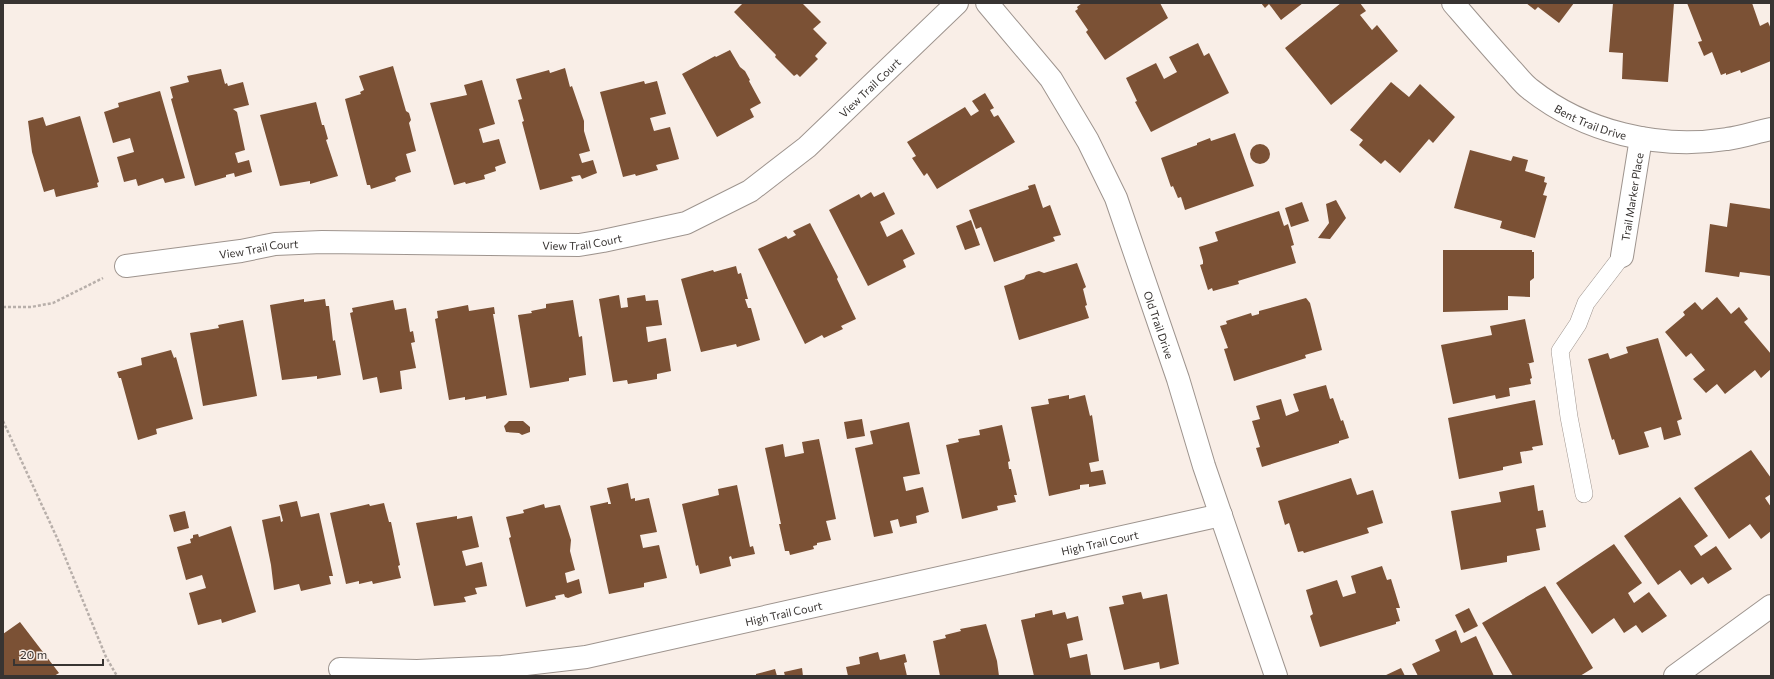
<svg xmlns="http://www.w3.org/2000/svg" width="1774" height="679" viewBox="0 0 1774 679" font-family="Commissioner,sans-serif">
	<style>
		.building { fill: #7b5135 }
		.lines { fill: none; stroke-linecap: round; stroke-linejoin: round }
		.lane-casing { stroke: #9e948e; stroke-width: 18 }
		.street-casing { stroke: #9e948e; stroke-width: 24 }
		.path { stroke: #b8afaa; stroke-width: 2.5; stroke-dasharray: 3 2; stroke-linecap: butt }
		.lane { stroke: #fff; stroke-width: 17 }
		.street { stroke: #fff; stroke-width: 22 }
		.labels { text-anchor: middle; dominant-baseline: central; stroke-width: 4; stroke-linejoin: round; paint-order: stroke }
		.street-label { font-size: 11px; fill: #383432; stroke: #f9eee7 }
	</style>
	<rect width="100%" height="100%" fill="#f9eee7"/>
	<path class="building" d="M743,3H802L821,22L813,29L827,43L815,56L818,59L800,77L797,74L794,76L775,57L776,55L734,12Z
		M1082,3H1160L1168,18L1105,60L1086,32L1088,30L1075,11L1078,9L1077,7Z
		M1261,3H1303L1281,20L1269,4L1265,8Z
		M1341,3H1360L1366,11L1360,15L1372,30L1377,25L1398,51L1331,105L1285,48Z
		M1526,3H1574L1559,23L1538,7L1535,10Z
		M1613,3H1674L1668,82L1622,79L1623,53L1609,52Z
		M1687,3H1752L1760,26L1768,22L1771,29V61L1741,73L1740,70L1726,75V73L1721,75L1712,52L1704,56L1698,42L1702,41Z
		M1198,43L1204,56L1209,53L1229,93L1151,132L1135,102L1137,101L1126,78L1156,63L1164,79L1177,72L1169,57Z
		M730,50L740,67L745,71L750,80L749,81L761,103L750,109L754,117L717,137L682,74L715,56L716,57Z
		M393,66L406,111L409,113L411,120L409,123L416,151L406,154L411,172L398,176L395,178L396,181L371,189L370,185H367L345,99L361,94L360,92L364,90L359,76Z
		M565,68L570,87L572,86L584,121V131L590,151L579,154L582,163L593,160L597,173L582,179L580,175L571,177L573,181L540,190L522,122L524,121L518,100L522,99L516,79L549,70L550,73Z
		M221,69L225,84L227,83L228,86L243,82L249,105L233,109L237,112L245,150L235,153L238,163L249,160L252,172L235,177L234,173L226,175V177L195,186L171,99L173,98L170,87L189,82L187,76Z
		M482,80L495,124L479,129L483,143L499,139L506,163L495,167L496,171L484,175L485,179L466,184L465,182L454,185L430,103L467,95L464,85Z
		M644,81L645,84L657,81L666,114L650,118L654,131L670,127L679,159L656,165L658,170L636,176L635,174L623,177L600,92Z
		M1391,82L1409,97L1420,84L1455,117L1433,143L1429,139L1400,173L1385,160L1381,164L1359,145L1363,140L1350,130Z
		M160,91L185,178L165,183L163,178L138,186L136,179L124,182L117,157L134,152L130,138L113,143L104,112L119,107L118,103Z
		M985,93L994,108L990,110L994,117L998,115L1015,142L937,189L927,173L924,176L912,158L916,156L907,142L965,107L971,116L979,111L972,101Z
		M316,102L322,125H324L328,139L326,140L338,176L310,184V181L280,186L260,115Z
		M80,116L99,182L97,183L98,187L56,197L54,189L44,192L32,152L28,121L43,117L46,126Z
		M1235,133L1254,186L1185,210L1181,197L1178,198L1173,186L1171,187L1161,158L1197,145V143L1210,138L1211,141Z
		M1250 154a10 10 0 1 1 20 0a10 10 0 1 1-20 0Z
		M1470,150L1511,161L1513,156L1528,160L1525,171L1545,177L1544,182L1547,183L1543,195L1547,196L1535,238L1500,228L1502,221L1454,208Z
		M1035,184L1043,208L1050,205L1061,235L1053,237L1055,241L994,262L981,227L976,229L969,210L1029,189L1028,186Z
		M871,192L874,197L884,192L895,214L880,222L887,237L902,229L915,254L903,260L906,267L868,286L829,210L859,194L861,198Z
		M1336,200L1346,218L1330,239L1318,238L1329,223L1326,204Z
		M1302,202L1309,221L1291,227L1285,208Z
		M1730,203L1771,209V276L1740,272L1739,277L1705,272L1710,224L1727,227Z
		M1279,211L1284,226L1288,224L1294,245L1291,246L1296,263L1238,281L1239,284L1213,291L1212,288L1208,290L1200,265L1203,264V261L1199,247L1218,241L1215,232Z
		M971,220L980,245L965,250L956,226Z
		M810,223L838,277L837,279L856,319L841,326L843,329L824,338L822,335L805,344L758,249L786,236L788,239L796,235L793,231Z
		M1443,250H1532V252H1534V278L1530,281V297L1508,296V310L1443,312Z
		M1077,263L1086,287L1083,289L1087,305L1085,306L1089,318L1019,340L1004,286L1024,279L1026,275L1039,271L1044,273Z
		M736,266L738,274L741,273L748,299H745L748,308H751L760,340L737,347L736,344L701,352L681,279L713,270L714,272Z
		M619,295L621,308L628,307L627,298L645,295L646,301L658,300L662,325L646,327L648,342L666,338L671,371L657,374V379L628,384L627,380L613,382L599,299Z
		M1717,297L1731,314L1739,307L1748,319L1744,322L1771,354V369L1761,378L1755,370L1725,394L1717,384L1706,393L1693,379L1705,370L1691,353L1686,357L1665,332L1685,315L1683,312L1695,302L1702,310Z
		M1306,298L1310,303L1322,350L1305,355L1306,358L1234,381L1224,349L1228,348L1220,326L1227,324L1226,321L1251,313L1252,316L1259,314V311Z
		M304,299V302L325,299L326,306H329L333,341L335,340L341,375L317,379V376L282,380L270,305Z
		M393,300L395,310L406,308L410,332L413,331L415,342L411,343L416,368L400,371L402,389L380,393L377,377L363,380L350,313L353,312L352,308Z
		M573,300L579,337L582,336L586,375L569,378V381L530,388L518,315L532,313L531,311L546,308V304Z
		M468,305L469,311L494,307L495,314H493L507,395L486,399V396L465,400V397L449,400L435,319L438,318L437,311Z
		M1525,319L1534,362L1527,364H1529L1532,378L1530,379L1531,384L1509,388L1510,396L1496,399L1495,395L1453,404L1441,345L1492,335L1490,326Z
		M243,320L257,396L203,406L190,333L219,328L218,325Z
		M1658,338L1682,419L1677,421L1681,435L1664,440L1661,427L1644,432L1649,447L1619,455L1614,439L1612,440L1588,359L1608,353L1610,359L1628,353L1626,347Z
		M171,350L174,358L176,357L193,419L156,429L157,434L138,440L121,378H119L117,372L142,365L141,358Z
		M1326,385L1330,399L1333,398L1341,421L1343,420L1349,438L1339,441V443L1262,467L1256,448L1260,447L1252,421L1260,419L1256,406L1281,399L1286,416L1299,411L1293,394Z
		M1069,395V399L1085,395L1090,416L1092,415L1099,461L1089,463L1091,472L1103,470L1106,484L1089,487V484L1080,485V489L1049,496L1031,407L1049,404L1048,399Z
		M1535,400L1543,445L1532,447L1533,450L1520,452L1522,463L1503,467V470L1459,479L1448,418Z
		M862,419L865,436L847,439L844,422Z
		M509,421H523L530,427V432L522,435L519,433L506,432L504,426Z
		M909,422L920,474L903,477L906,491L923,487L929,512L916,516L917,523L900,527L898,519L890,521L893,533L874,537L855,448L873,444L870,431Z
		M1002,425L1010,461L1008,462L1009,469H1011L1017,495H1014L1016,502L997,506L998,510L962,519L946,445L959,442L958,439L980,435L979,430Z
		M819,439L836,519L826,521L831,540L817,543V545L813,546L814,549L790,555L789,551H785L779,524H781L765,448L783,444L785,457L804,453L802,442Z
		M1751,450L1771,478V494L1765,498L1771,507V531L1761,539L1750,524L1729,539L1694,488Z
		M1351,478L1357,495L1373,490L1383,523L1367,528L1369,533L1304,553L1303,551L1298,552L1289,523L1285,525L1278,501Z
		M628,483L631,499L635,498V501L649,498L657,532L640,535L643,548L659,545L667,578L644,583V587L609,594L590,506L608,502V504H611L607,488Z
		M737,485L750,547L753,546L755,554L732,559L731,556L729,557L731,566L700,574L698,565L696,566L682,504L719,495L718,489Z
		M1534,485L1538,511L1543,510L1546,527L1536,529L1540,550L1507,556V562L1461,570L1451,511L1501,502L1499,492Z
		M1680,497L1708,536L1694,546L1701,556L1716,546L1732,569L1708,584L1703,577L1691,585L1680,570L1658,585L1624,536Z
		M297,501L301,517L319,513L333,576H329L331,584L301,591L299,584L274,590L271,565L262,520L280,516L281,522L283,521L279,505Z
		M384,503L389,522H391L400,565L398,566L401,578L373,584L372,581L359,584V581L346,584L330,513L369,504L370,506Z
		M544,504L545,508L560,505L571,540L570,551L575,570L565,573L567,583L579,579L582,593L568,598L565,597L564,594L555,596L556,599L526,607L509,538L511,537L506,517L524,513L523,510Z
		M185,511L189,528L174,532L169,515Z
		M457,516V519L472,516L479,547L462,551L466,566L482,562L487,586L475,588L477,594L464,597L466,602L434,606L416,523Z
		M231,526L256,612L222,623L221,619L198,625L189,593L206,588L202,575L186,580L177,547L191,543L190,539L193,538V535L198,534L199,537Z
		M1614,544L1642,583L1628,593L1634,603L1649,592L1667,616L1642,633L1636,625L1624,633L1614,618L1592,634L1556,583Z
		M1382,566L1387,580L1391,579L1400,608H1396L1400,621L1396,622V624L1320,647L1310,616L1313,614L1306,590L1337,580L1343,597L1356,593L1351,576Z
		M1545,586L1593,668L1580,676H1513L1482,623Z
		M1141,592L1143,599L1167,594L1179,664L1160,669L1159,662L1124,670L1109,607L1124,604L1122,596Z
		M1469,608L1478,626L1464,633L1455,615Z
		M1052,610L1053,615L1065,612L1067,619L1078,616L1083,640L1067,644L1070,658L1087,654L1091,676H1034L1021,620L1035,617V614Z
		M20,622L59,673L54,676H3V634Z
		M986,624L997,661L999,676H940L933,641L946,638L945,635L961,631L960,629Z
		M1456,630L1461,643L1476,636L1494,676H1418L1412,664L1440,651L1435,640Z
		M878,652L880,660L905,654L907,662L904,663L907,676H848L846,667L860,664L859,657Z
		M802,668L803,676H785L784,672Z
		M1401,668L1405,676H1384Z
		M775,669L777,676H756V674Z"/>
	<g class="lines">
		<defs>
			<path id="lane" d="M1584,494L1569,417L1560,351L1578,324L1586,303L1622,256"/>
			<g id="street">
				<path id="s1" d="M987,3L1051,79L1088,141L1116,198L1178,379L1204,466L1276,676"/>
				<path id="s2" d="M1453,3C1472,25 1490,46 1509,67C1516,74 1522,83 1530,89C1584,132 1659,150 1727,139C1742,137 1756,132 1771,129"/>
				<path id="s3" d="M1622,256L1641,138"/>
				<path id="s4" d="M126,266L241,251L275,244L322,242L579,245L603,241L686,223L750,191L807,147L957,3"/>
				<path id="s5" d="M340,669L417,671L502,667L586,657L1221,515"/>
				<path d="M1675,676L1771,606"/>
			</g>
		</defs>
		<use href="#lane" class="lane-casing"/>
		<use href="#street" class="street-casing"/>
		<path class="path" d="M3,307H31L53,303L103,278
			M3,421L58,540L106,657L117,676"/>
		<use href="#lane" class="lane"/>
		<use href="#street" class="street"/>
	</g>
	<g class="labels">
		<g class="street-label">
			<text stroke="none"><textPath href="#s4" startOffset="794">View Trail Court</textPath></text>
			<text stroke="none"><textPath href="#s2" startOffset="185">Bent Trail Drive</textPath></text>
			<text stroke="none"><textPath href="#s3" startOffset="60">Trail Marker Place</textPath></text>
			<text stroke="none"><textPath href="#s4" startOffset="458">View Trail Court</textPath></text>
			<text stroke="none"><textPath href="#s4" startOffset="134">View Trail Court</textPath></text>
			<text stroke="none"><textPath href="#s1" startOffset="369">Old Trail Drive</textPath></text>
			<text stroke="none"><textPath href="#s5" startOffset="773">High Trail Court</textPath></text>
			<text stroke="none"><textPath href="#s5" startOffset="449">High Trail Court</textPath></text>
		</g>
	</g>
	<rect width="1774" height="679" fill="none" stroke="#383432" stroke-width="8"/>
	<path d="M14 659v6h89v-6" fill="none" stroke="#383432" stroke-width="2"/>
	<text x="20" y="659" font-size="12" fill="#383432" stroke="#f9eee7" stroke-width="3" paint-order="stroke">20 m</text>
</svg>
